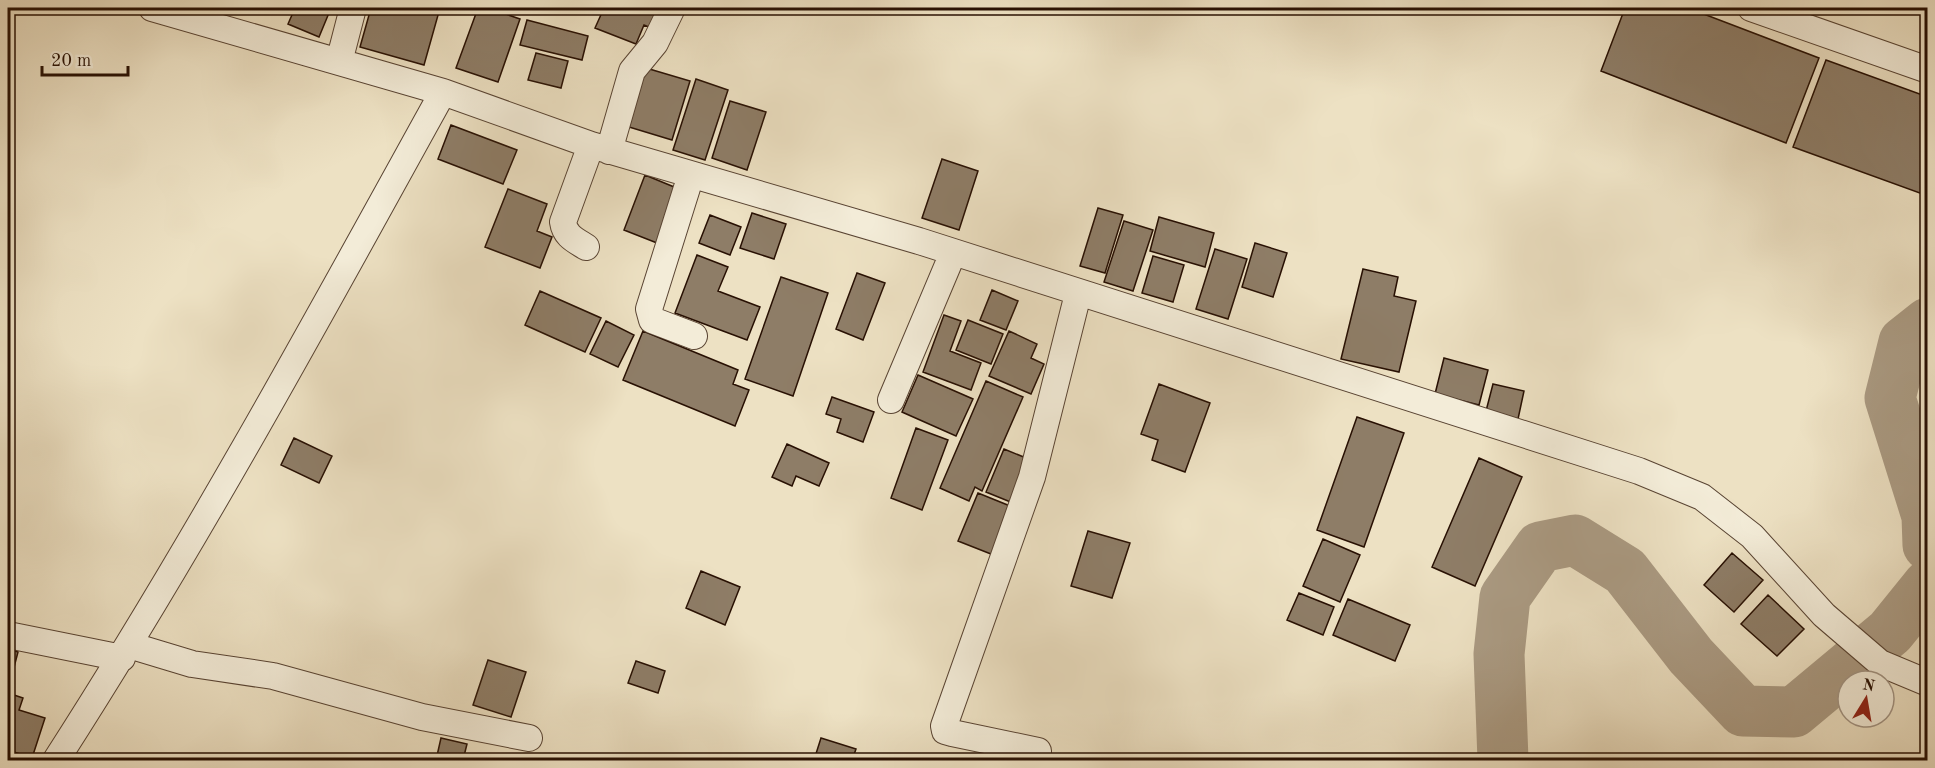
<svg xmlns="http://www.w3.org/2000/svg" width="1935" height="768" viewBox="0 0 1935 768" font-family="'Old Standard TT',serif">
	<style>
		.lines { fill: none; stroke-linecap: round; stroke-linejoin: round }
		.river { stroke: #aa9a82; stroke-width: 51 }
		.building { fill: #8e7d67; stroke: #281003; stroke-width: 1.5 }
		.minor-casing { stroke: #594433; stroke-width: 28 }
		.minor { stroke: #f3ecd8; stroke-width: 26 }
	</style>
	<rect width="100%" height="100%" fill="#ede1c3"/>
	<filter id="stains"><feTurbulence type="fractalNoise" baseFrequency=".00333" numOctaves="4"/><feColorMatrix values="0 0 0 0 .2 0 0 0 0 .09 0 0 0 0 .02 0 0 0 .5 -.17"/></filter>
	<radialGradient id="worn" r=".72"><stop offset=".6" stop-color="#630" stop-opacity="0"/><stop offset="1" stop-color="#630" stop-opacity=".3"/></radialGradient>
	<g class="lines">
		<path class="river" d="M1928,323L1904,342L1890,398L1927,516L1928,545
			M1503,760L1499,654L1505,597L1540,547L1575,540L1625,571L1691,656L1743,711L1794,712L1890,632L1928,585"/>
	</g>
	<path class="building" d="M295,8H331L319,37L288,24Z
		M371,8H440L424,65L360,47Z
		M478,8H488L520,19L498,82L456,68Z
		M584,8H598L595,13Z
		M604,8H665L656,30L644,25L636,44L595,28Z
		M1625,8H1688L1819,58L1786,143L1601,71Z
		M527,20L588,36L582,60L520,45Z
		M536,53L568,61L561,88L528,80Z
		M1826,60L1928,97V196L1793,147Z
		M646,68L690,81L672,140L629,127Z
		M696,79L728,90L705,160L673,150Z
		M730,101L766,112L747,170L712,158Z
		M451,125L517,150L503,184L438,159Z
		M942,159L978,171L959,230L922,218Z
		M645,175L679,189L657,243L624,230Z
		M508,189L547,204L537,231L552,237L540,268L485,247Z
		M1098,208L1123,215L1105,273L1080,266Z
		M752,213L786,224L774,259L740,248Z
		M710,215L741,227L730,255L699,243Z
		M1159,217L1214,233L1205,267L1150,251Z
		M1124,221L1153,230L1133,291L1104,282Z
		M1255,243L1287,253L1273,297L1242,287Z
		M1215,249L1247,259L1228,319L1196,309Z
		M697,255L728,267L718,291L760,307L747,340L675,313Z
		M1153,256L1184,265L1173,302L1142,293Z
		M1363,269L1398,277L1394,296L1416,301L1399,372L1341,359Z
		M857,273L885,283L863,340L836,329Z
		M781,277L828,293L793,396L745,379Z
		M992,290L1018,301L1006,330L980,320Z
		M540,291L601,318L585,352L525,325Z
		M944,315L961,321L950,351L981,363L971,390L923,372Z
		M968,320L1003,334L991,364L956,350Z
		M606,321L634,335L618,367L590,354Z
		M643,331L738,370L733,384L749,390L735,426L623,380Z
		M1009,331L1037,344L1031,358L1044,364L1031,394L989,376Z
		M1444,358L1488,370L1479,405L1435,394Z
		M918,375L973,399L956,436L902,412Z
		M986,381L1023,397L982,491L975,487L969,501L940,488Z
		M1159,384L1210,403L1185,472L1152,460L1158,440L1141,434Z
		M1493,384L1524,391L1518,419L1486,411Z
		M832,397L874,412L863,442L837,432L841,419L826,414Z
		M1357,417L1404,433L1364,547L1317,530Z
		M916,428L948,440L922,510L891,498Z
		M294,438L332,456L319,483L281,465Z
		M787,444L829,463L819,486L796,476L792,486L772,477Z
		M1004,449L1031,460L1013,503L986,492Z
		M1479,458L1522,477L1475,586L1432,567Z
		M978,493L1015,508L996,556L958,541Z
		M1088,531L1130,543L1112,598L1071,586Z
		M1323,539L1360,555L1340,602L1303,586Z
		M1732,553L1763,580L1734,612L1704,585Z
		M701,571L740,587L725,625L686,608Z
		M1299,593L1334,607L1323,635L1287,620Z
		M1768,595L1804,629L1777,656L1741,624Z
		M1348,599L1410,625L1395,661L1333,635Z
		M8,649L18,652L12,675L8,674Z
		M488,660L526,672L511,717L473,705Z
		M636,661L665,671L658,693L628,683Z
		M8,693L23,698L19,710L45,718L32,758L8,750Z
		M441,738L467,744L463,760H436Z
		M821,738L856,749L852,760H814Z"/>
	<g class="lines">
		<defs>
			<path id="minor" d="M152,8L443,92L591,145L919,241L1639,471L1702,497L1752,536L1824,615L1880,663L1928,683
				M1751,8L1928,70
				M339,62L353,8
				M609,151L632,71L655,43L672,8
				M691,175L649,309L652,320L694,336
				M586,247C575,240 565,236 563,222L591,145
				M891,400L953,253
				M8,635L122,658
				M129,645L192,664L273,676L422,717L529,738
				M1038,751L952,733L945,731L944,726L1032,477L1078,294
				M56,760C195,544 319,317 443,92"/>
		</defs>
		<use href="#minor" class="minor-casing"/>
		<use href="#minor" class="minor"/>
	</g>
	<rect width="1935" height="768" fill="none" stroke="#ede1c3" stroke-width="30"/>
	<rect x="9" y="9" width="1917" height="750" fill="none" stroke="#281003" stroke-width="3"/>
	<rect x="15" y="15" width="1905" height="738" fill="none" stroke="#281003" stroke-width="1.5"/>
	<g transform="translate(1866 699) rotate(11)"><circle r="28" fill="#f3ecd8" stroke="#a29483" stroke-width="1.5"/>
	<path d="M0-4.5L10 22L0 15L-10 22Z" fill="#8f2418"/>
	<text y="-9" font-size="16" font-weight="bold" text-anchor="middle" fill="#281003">N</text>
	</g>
	<path d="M42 66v9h86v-9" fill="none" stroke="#281003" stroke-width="3"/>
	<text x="51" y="66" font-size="18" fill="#281003" stroke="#f3ecd8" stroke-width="4.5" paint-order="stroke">20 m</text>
	<rect width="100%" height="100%" filter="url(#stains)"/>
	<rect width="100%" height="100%" fill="url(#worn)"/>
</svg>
